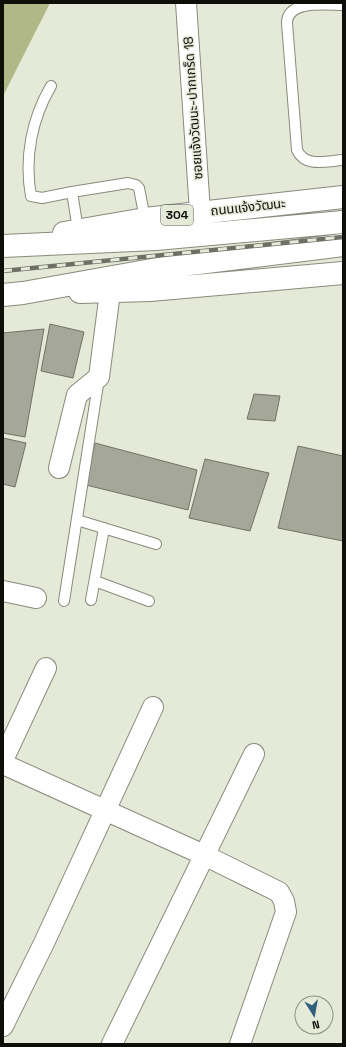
<svg xmlns="http://www.w3.org/2000/svg" width="346" height="1047" viewBox="0 0 346 1047" font-family="'Space Grotesk','Noto Sans Thai',sans-serif">
	<style>
		.forest { fill: #b0b887 }
		.building { fill: #a5a899; stroke: #707364 }
		.lines { fill: none; stroke-linecap: round; stroke-linejoin: round }
		.lane-casing { stroke: #888b7c; stroke-width: 12 }
		.street-casing { stroke: #888b7c; stroke-width: 22 }
		.primary-casing { stroke: #888b7c; stroke-width: 24 }
		.lane { stroke: #fff; stroke-width: 10 }
		.street { stroke: #fff; stroke-width: 20 }
		.primary { stroke: #fff; stroke-width: 22 }
		.rail-casing { stroke: #6e7065; stroke-width: 4.5 }
		.rail { stroke: #e5e9d8; stroke-width: 3; stroke-dasharray: 9; stroke-linecap: butt }
		.labels { text-anchor: middle; dominant-baseline: central; stroke-width: 3; stroke-linejoin: round; paint-order: stroke }
		.shield { fill: #e5e9d8; stroke: #4e5047; stroke-width: 1 }
		.shield-label { font-size: 12px; font-weight: bold; fill: #0e0f09 }
		.street-label { font-size: 13px; fill: #0e0f09; stroke: #e5e9d8 }
	</style>
	<rect width="100%" height="100%" fill="#e5e9d8"/>
	<path class="forest" d="M3,3H50L3,96Z"/>
	<path class="building" d="M50,324L84,332L73,378L41,371Z
		M44,329L25,437L3,433V333Z
		M254,394L280,396L275,421L247,419Z
		M3,438L26,443L15,487L3,484Z
		M95,443L197,470L188,510L86,485Z
		M298,446L343,456V541L278,528Z
		M205,459L269,473L250,531L189,518Z"/>
	<g class="lines">
		<defs>
			<path id="lane" d="M343,5C326,5 287,0 287,23L297,150C305,168 327,161 343,160
				M51,86C32,118 24,158 31,196L42,198L72,192L78,230
				M72,192L128,183L136,185L139,188L145,219
				M77,520L156,544
				M95,581L149,601
				M91,600L104,528
				M64,601L99,378"/>
			<path id="street" d="M186,3L200,212
				M59,468L77,395L99,377L110,292
				M3,591L36,598
				M3,760L46,668
				M3,764L204,855L279,892L284,901L286,912L240,1044
				M3,1026L44,943L153,707
				M112,1044L254,754"/>
			<path id="primary" d="M64,233L145,219L343,197
				M3,246L156,239L343,222
				M80,292L150,290L343,273
				M3,295L23,293L174,266L343,245"/>
		</defs>
		<use href="#lane" class="lane-casing"/>
		<use href="#street" class="street-casing"/>
		<use href="#primary" class="primary-casing"/>
		<use href="#lane" class="lane"/>
		<use href="#street" class="street"/>
		<use href="#primary" class="primary"/>
		<defs>
			<path id="rail" d="M3,271L343,237"/>
		</defs>
		<use href="#rail" class="rail-casing"/>
		<use href="#rail" class="rail"/>
	</g>
	<g class="labels">
		<rect class="shield" x="161" y="205" width="32" height="20" rx="3"/>
		<g class="shield-label">
			<text x="177" y="215">304</text>
		</g>
		<g class="street-label">
			<text transform="translate(193 108) rotate(-94)">ซอยแจ้งวัฒนะ-ปากเกร็ด 18</text>
			<text transform="translate(248 207) rotate(-6)">ถนนแจ้งวัฒนะ</text>
		</g>
	</g>
	<rect width="346" height="1047" fill="none" stroke="#0e0f09" stroke-width="8"/>
	<g transform="translate(314 1015) rotate(169)"><circle r="19" fill="#e5e9d8" stroke="#8f9285"/>
	<path d="M0-3L7 15L0 10L-7 15Z" fill="#31607f"/>
	<text y="-6" font-size="11" font-weight="bold" text-anchor="middle" fill="#0e0f09">N</text>
	</g>
</svg>
